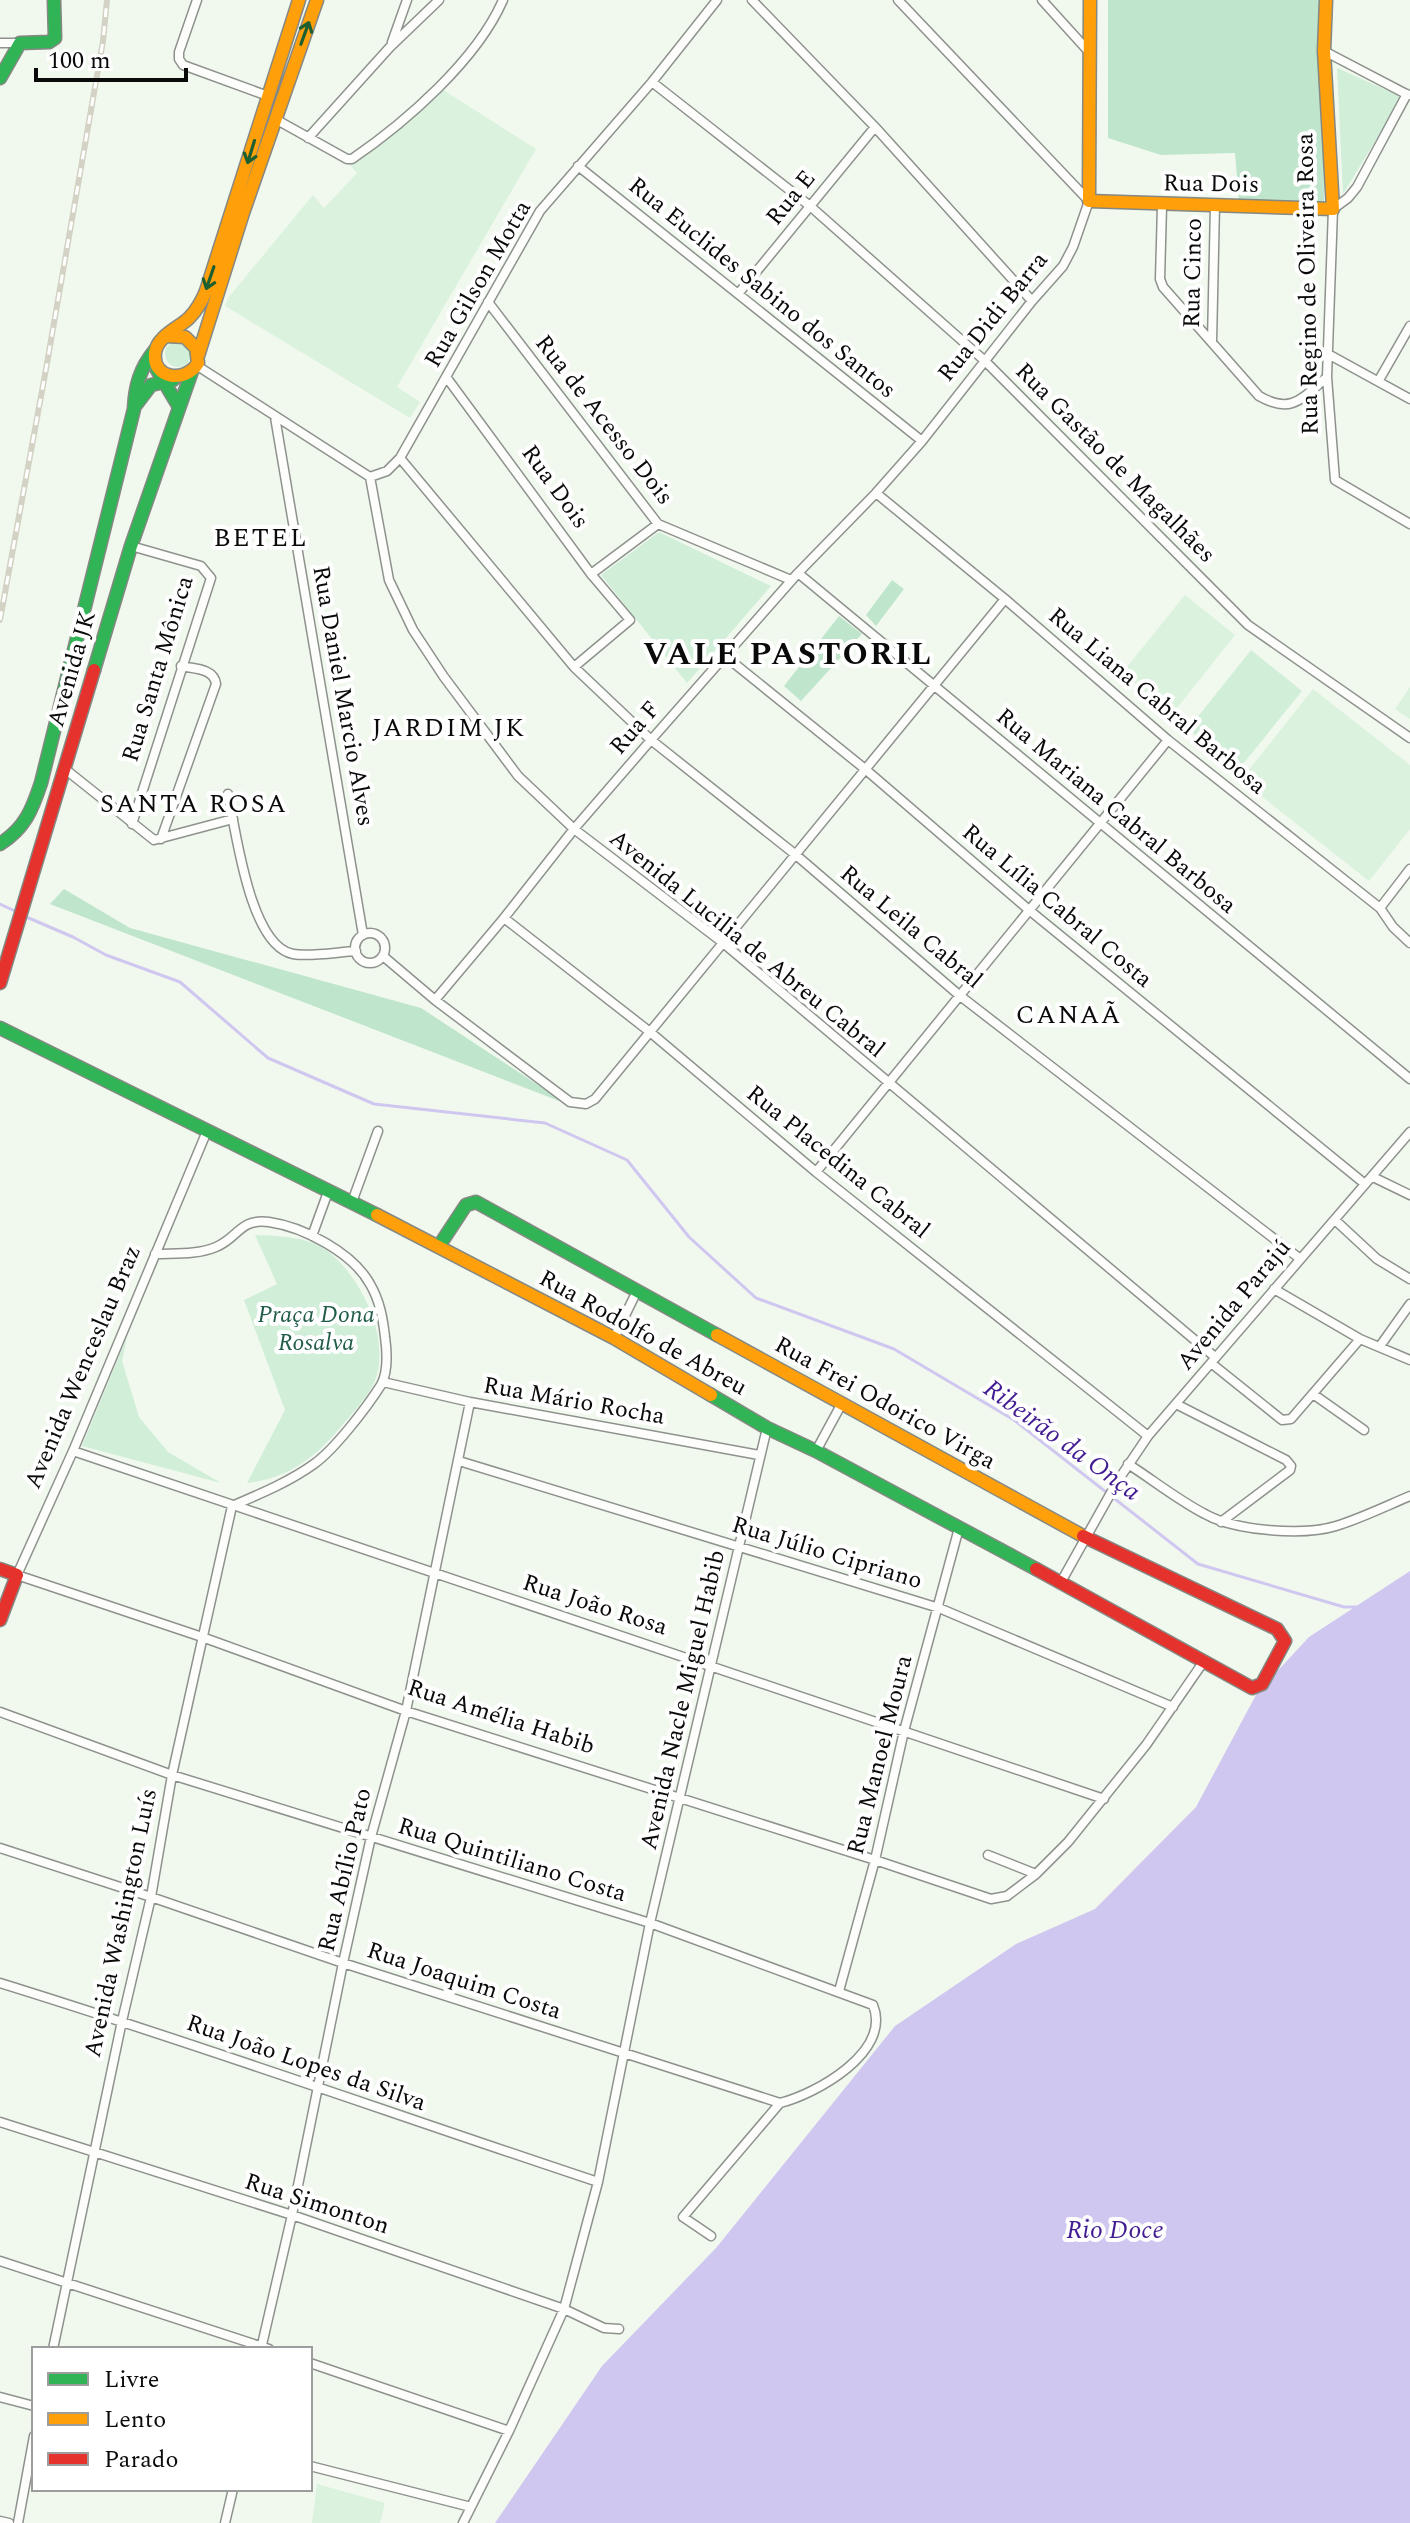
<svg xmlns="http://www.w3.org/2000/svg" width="1410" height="2523" viewBox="0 0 1410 2523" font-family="Spectral,serif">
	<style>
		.green { fill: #d1eed9 }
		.forest { fill: #bfe5cc }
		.pitch { fill: #daf2de }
		.water { fill: #d0c7f0 }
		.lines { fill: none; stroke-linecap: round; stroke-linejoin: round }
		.stream { stroke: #d0c7f0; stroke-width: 3 }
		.street-casing { stroke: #8e928d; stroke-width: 11 }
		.fast-casing { stroke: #858883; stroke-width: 15 }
		.slow-casing { stroke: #858883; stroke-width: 15 }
		.jam-casing { stroke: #858883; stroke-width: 15 }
		.street { stroke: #fdfefc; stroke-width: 8 }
		.fast { stroke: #30b455; stroke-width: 12 }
		.slow { stroke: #ff9f0a; stroke-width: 12 }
		.jam { stroke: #e5322d; stroke-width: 12 }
		.rail-casing { stroke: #d3d2c4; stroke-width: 6 }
		.rail { stroke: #fff; stroke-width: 3; stroke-dasharray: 9; stroke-linecap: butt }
		.oneway { stroke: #1d5f30 }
		.labels { text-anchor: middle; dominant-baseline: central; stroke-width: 8; stroke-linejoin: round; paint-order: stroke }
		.street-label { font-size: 24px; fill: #0a0a0a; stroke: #fff }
		.park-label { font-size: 24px; font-style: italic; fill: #205c49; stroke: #fff }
		.neighbourhood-label { font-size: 26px; letter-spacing: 2px; fill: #0a0a0a; stroke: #fff }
		.water-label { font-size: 26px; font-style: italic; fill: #421d92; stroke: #fff }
		.district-label { font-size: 32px; font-weight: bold; letter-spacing: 2px; fill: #0a0a0a; stroke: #fff }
	</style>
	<rect width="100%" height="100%" fill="#f1f9ee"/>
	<path class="green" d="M1337,68L1402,97L1343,194Z
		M165 354a13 13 0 1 1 26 0a13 13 0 1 1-26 0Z
		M659,532L771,586L687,683L601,575Z
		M1251,650L1302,691L1239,769L1188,729Z
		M255,1235C277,1236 306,1236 326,1250C361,1275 394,1343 373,1385C365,1401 350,1415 339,1429C315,1458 286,1479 247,1483L285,1410L244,1300L277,1284Z
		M127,1337L122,1361L139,1417L168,1452L221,1483L82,1446Z"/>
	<path class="forest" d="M1108,0H1322L1324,205L1239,201L1235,153L1161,155L1108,138Z
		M892,580L904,589L876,626L866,615Z
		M839,616L862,634L801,701L784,686Z
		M64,889L130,928L421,1008L567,1104L50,904Z"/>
	<path class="pitch" d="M442,89L536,149L397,387L420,402L410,418L225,306L228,298L313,195L324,208L357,173L350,165Z
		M1185,595L1235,635L1173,713L1122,673Z
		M1410,687V719L1395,709Z
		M1313,689L1410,765V829L1369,881L1241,780Z
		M317,2484L385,2503L380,2523H312Z"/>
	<path class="water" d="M1410,1571V2523H495L602,2366L716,2248L895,2026L1016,1944L1095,1909L1196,1807L1257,1693L1309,1637Z"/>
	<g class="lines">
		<path class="stream" d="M0,904L17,912
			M24,916L73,937L106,955L180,982L268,1058L374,1104L545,1123L627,1160L689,1237L756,1298L894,1349L1014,1420L1198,1564L1344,1607H1358"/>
		<defs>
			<path id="street" d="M197,0L179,52V59L183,65L268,96
				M752,0L875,127L1032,301
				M1042,0L1090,53
				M392,42L407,0
				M0,43H20
				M1324,51L1408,95
				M652,82L810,206L985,361L1248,625L1410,738
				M1407,94L1357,187L1348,198L1333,209L1327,377L1335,480L1410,524
				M277,120L347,159H352C406,122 477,60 503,0
				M308,138L390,47L439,0
				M578,166L922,441
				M1162,206L1160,279L1163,287L1259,396C1292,415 1302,398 1327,377
				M738,294L875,127
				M488,302L658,524L791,580
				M1212,342L1215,205
				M1328,354L1410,399
				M196,365L370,477
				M447,378L591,574L630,620L574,667
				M1379,380L1410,326
				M275,417L363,935
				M400,458L574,667L651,740L796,855L959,995L1299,1258
				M370,477L389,580L413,630L444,677L518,776L574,829L722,942L1215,1357
				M370,477L387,471L400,458L540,211L652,82L717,0
				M876,493L1005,599L1168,740L1380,908L1393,927L1410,943
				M131,546L201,566L211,578L132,824
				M798,573L1410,1079
				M591,574L658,524
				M725,656L865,769L1029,910L1365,1184
				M65,769L154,840L233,819
				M228,794C236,832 250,946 293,954C310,957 338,952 356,951
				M161,839L216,684C214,668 194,669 181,666
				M1380,908L1410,869
				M504,918L650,1032L816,1172L1148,1436
				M355 948a15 15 0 1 1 30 0a15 15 0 1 1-30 0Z
				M383,956L435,1000L570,1102L586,1104L595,1099L1005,599
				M435,1000L504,918L574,829L651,740L798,573L876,493L922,441L1032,301L1063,266L1073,247L1089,201L898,0
				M207,1131L73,1451L17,1575L202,1637L406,1711L875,1860L991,1899L1007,1896L1036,1874L1068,1842L1146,1745L1204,1661
				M816,1172L1168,740
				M1373,1177L1410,1195
				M352,1202L378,1131
				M1335,1220L1377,1259L1410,1279
				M312,1236L328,1192
				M1274,1289L1360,1339L1410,1360
				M614,1338L637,1291
				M1380,1346L1410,1304
				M1211,1363L1282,1420L1291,1419L1360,1339
				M383,1382L470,1402L759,1455
				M1313,1394L1364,1430
				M1176,1404L1286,1460L1291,1466L1290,1470L1221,1522
				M73,1451L1104,1799
				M816,1451L841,1405
				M459,1461L939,1608L1173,1707
				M1128,1464C1153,1480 1178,1500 1205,1514C1235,1531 1304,1536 1336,1526C1362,1518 1386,1506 1410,1496
				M1061,1582L1117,1482L1148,1436L1410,1132
				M0,1712L172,1775L650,1923L873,2005C892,2052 816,2094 780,2103L683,2217L711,2236
				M0,1848L151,1897L343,1963L780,2103
				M988,1855L1036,1874
				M0,1983C201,2045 399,2116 598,2182
				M839,1991L875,1860L904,1731L959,1528
				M0,2122L292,2215L564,2309L604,2328L619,2329
				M0,2261L269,2349
				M53,2349L122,2021L151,1897L172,1775L232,1506C260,1494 289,1482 314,1464C335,1449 367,1407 381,1385C388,1372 387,1351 385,1337C383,1319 380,1301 370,1284C353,1253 304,1227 269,1222C240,1218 238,1238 216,1247C197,1255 175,1253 155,1254
				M261,2349L292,2215L343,1963L371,1837L406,1711L470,1402
				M310,2363L509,2431
				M0,2397L34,2406
				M310,2466L471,2507
				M0,2521L9,2523
				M18,2523L34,2436
				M225,2523L233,2489
				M463,2523L509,2431L564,2309L598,2182L650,1923L767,1428"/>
			<path id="fast" d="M0,78L20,43L49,42L55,38L54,0
				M157,370L179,407
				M135,406L151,385L173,380
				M94,670L131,546L192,371
				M0,844C25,828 32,810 41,783L134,409C135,386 140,368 155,350
				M0,1028L377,1215
				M439,1246L466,1205L476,1202L717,1335
				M711,1395L767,1428L816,1451L1036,1569"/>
			<path id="slow" d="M1090,0L1089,201L1333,209L1324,51L1326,0
				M167,336L185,337L196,348L198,363C185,384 152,379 155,353C157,336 179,328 189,318C197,310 202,301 206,291L299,0
				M198,356L243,213L317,0
				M377,1215L614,1338L711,1395
				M717,1335L1083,1536"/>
			<path id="jam" d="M0,983L94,670
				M0,1569L17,1575L0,1620
				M1036,1569L1252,1688L1262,1684L1285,1641L1277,1629L1083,1536"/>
		</defs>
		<use href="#street" class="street-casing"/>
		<use href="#fast" class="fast-casing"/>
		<use href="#slow" class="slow-casing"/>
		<use href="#jam" class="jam-casing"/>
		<use href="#street" class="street"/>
		<use href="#fast" class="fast"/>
		<use href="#slow" class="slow"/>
		<use href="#jam" class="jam"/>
		<defs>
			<path id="rail" d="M0,620L46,369L103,41L107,0"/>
		</defs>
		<use href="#rail" class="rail-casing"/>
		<use href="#rail" class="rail"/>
	</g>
	<defs><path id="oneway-shaft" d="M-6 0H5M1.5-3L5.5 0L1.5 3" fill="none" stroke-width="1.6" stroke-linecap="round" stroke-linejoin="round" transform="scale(2)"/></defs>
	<g class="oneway">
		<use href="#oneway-shaft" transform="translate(305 33) rotate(-70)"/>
		<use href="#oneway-shaft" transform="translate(251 152) rotate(107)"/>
		<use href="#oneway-shaft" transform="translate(210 278) rotate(109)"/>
	</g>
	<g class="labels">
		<g class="street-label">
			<text transform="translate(1211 184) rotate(1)">Rua Dois</text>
			<text transform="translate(791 198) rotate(-51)">Rua E</text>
			<text transform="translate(1193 273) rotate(-89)">Rua Cinco</text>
			<text transform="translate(478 284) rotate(-60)">Rua Gilson Motta</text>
			<text transform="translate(1308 284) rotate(-91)">Rua Regino de Oliveira Rosa</text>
			<text transform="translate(762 288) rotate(39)">Rua Euclides Sabino dos Santos</text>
			<text transform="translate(993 317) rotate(-51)">Rua Didi Barra</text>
			<text transform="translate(604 420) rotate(52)">Rua de Acesso Dois</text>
			<text transform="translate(1115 463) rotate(45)">Rua Gastão de Magalhães</text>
			<text transform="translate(555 487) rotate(54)">Rua Dois</text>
			<text transform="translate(72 669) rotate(-74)">Avenida JK</text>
			<text transform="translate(158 669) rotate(-73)">Rua Santa Mônica</text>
			<text transform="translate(343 696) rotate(80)">Rua Daniel Marcio Alves</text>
			<text transform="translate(1157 701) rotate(40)">Rua Liana Cabral Barbosa</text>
			<text transform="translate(635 728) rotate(-49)">Rua F</text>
			<text transform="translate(1116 811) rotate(40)">Rua Mariana Cabral Barbosa</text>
			<text transform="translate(1057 906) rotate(40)">Rua Lília Cabral Costa</text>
			<text transform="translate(911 927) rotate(40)">Rua Leila Cabral</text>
			<text transform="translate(747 944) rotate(39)">Avenida Lucilia de Abreu Cabral</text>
			<text transform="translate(838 1162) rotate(39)">Rua Placedina Cabral</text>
			<text transform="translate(1234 1305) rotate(-50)">Avenida Parajú</text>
			<text transform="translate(643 1333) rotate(29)">Rua Rodolfo de Abreu</text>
			<text transform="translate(83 1367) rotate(-67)">Avenida Wenceslau Braz</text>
			<text transform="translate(574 1401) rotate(10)">Rua Mário Rocha</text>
			<text transform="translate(885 1403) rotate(29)">Rua Frei Odorico Virga</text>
			<text transform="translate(827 1553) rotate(17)">Rua Júlio Cipriano</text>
			<text transform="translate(595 1605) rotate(18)">Rua João Rosa</text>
			<text transform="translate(683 1700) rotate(-77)">Avenida Nacle Miguel Habib</text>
			<text transform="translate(501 1717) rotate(18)">Rua Amélia Habib</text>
			<text transform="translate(880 1755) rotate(-76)">Rua Manoel Moura</text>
			<text transform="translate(512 1860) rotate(17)">Rua Quintiliano Costa</text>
			<text transform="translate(345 1870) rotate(-77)">Rua Abílio Pato</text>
			<text transform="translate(121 1923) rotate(-78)">Avenida Washington Luís</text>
			<text transform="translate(464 1981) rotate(18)">Rua Joaquim Costa</text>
			<text transform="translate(306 2063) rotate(19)">Rua João Lopes da Silva</text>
			<text transform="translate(317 2204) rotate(18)">Rua Simonton</text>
		</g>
		<g class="park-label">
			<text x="316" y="1315">Praça Dona<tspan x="316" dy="28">Rosalva</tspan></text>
		</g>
		<g class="neighbourhood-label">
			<text x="261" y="538">BETEL</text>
			<text x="449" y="728">JARDIM JK</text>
			<text x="194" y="804">SANTA ROSA</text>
			<text x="1069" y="1015">CANAÃ</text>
		</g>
		<g class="water-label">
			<text transform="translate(1062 1440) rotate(36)">Ribeirão da Onça</text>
			<text x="1115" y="2230">Rio Doce</text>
		</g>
		<g class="district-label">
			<text x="788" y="654">VALE PASTORIL</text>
		</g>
	</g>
	<rect x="32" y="2347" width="280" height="144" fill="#ffffff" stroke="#9d9d9d" stroke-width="2"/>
	<rect x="48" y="2373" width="40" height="12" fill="#30b455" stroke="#9d9d9d" stroke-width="2"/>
	<text x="104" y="2387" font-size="24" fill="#0a0a0a">Livre</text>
	<rect x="48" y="2413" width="40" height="12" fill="#ff9f0a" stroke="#9d9d9d" stroke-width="2"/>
	<text x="104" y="2427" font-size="24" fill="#0a0a0a">Lento</text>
	<rect x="48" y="2453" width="40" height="12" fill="#e5322d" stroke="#9d9d9d" stroke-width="2"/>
	<text x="104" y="2467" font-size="24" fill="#0a0a0a">Parado</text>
	<path d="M36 68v12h150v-12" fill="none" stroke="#0a0a0a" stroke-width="4"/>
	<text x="48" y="68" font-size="24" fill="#0a0a0a" stroke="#ffffff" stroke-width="6" paint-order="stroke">100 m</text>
</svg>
